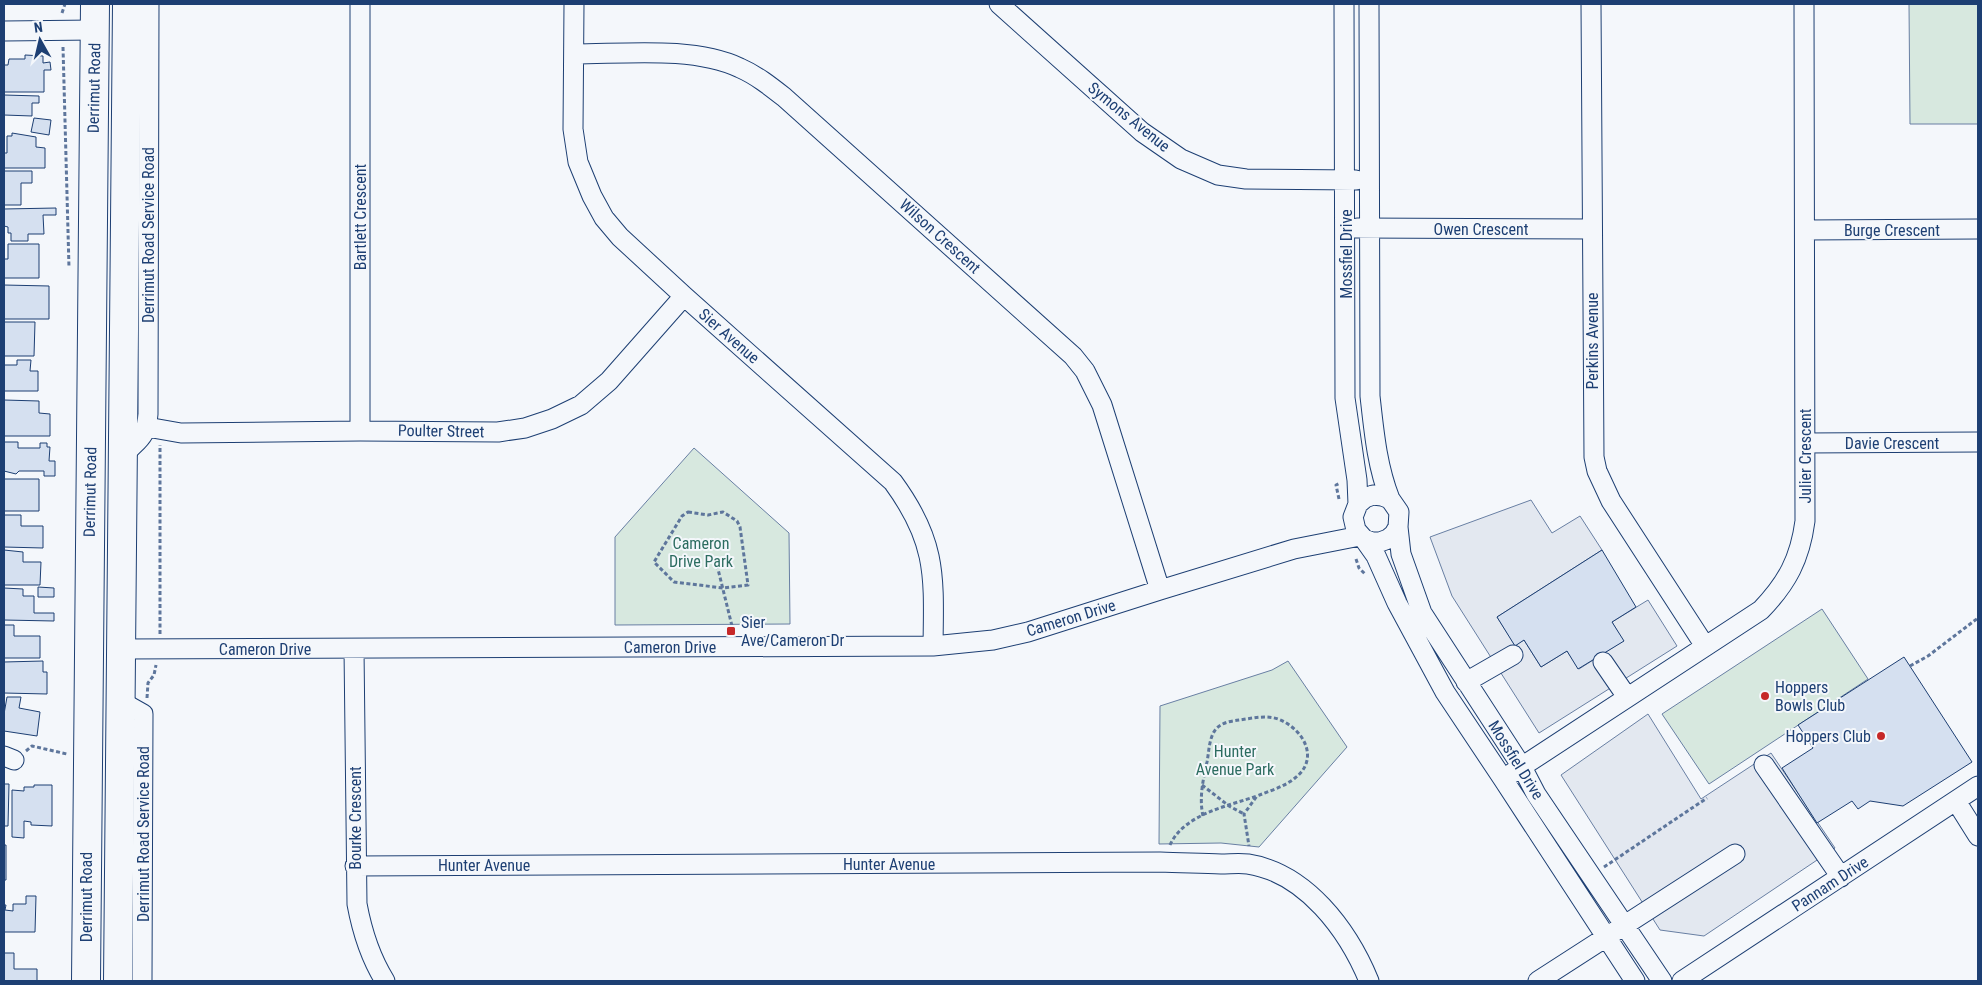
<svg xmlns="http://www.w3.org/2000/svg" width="1982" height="985" viewBox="0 0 1982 985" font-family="'Roboto Condensed',sans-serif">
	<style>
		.green { fill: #d7e8df; stroke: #687fa3 }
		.parking { fill: #e3e8f0; stroke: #687fa3 }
		.building { fill: #d5e0f0; stroke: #1d3f73 }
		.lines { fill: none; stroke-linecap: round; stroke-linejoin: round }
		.minor-casing { stroke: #1d3f73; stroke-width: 21 }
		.highway-casing { stroke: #1d3f73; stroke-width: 30 }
		.path { stroke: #5e769c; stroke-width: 3; stroke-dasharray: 4 2.5; stroke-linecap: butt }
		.minor { stroke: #f4f7fb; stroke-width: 19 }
		.highway { stroke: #f4f7fb; stroke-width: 28 }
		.poi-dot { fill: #c62828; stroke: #f4f7fb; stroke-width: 2 }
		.labels { text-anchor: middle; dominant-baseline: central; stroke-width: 4; stroke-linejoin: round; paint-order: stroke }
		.street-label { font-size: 16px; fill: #1d3f73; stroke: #f4f7fb }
		.park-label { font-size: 16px; fill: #2c6c60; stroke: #f4f7fb }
		.poi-label { font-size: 16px; fill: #1d3f73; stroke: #f4f7fb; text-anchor: start }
	</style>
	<rect width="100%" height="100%" fill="#f4f7fb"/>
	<path class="green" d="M1909,4H1978V124H1910Z
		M694,448L789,533L790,624L615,625V537Z
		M1822,609L1868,679L1709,784L1662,714Z
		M1288,661L1347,747L1259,847L1221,843L1159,844L1160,706L1272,670Z"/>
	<path class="parking" d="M1531,500L1552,533L1580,516L1602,550L1497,617L1515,645L1524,640L1541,667L1567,651L1579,669L1623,641L1612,622L1648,600L1677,646L1539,733L1452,596L1430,537Z
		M1648,714L1701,799L1771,753L1835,848L1704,936L1660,930L1561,775Z"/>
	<path class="building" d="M25,55L43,56V63L50,62L51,70H44V92H4V65H8L9,59H25Z
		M4,95L39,96V103H32V116L4,115Z
		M34,118L51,120L49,135L31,132Z
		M12,133L36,137V147L45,148V168H4V153H7V136H12Z
		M4,171H32V183H21V205H4Z
		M56,208V215H43L44,234H28V241H11V233H8V227L4,226V209Z
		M8,244H39V278H4V259H8Z
		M4,285L49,286V319H4Z
		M4,322H35L34,356H4Z
		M17,360H31L30,371H38V391H4V365H17Z
		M4,400L39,401V413L50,414V436H4Z
		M4,442H18V448H40V443H47V447H50L49,461H55V476H44V471H19L16,474L4,471Z
		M4,479H39V511H4Z
		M4,515H21V526H43V548L4,547Z
		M4,550L23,552V562H41L40,585H4Z
		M1602,550L1636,607L1612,622L1624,641L1578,669L1567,651L1541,667L1524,640L1515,646L1497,617Z
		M38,587L54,588V597H38Z
		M4,588L23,589V596H34V613H54V621L4,620Z
		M4,625H14V636H40V658H4Z
		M1904,657L1972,762L1903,806L1870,801L1858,809L1852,801L1817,823L1782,768L1813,748L1798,725Z
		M43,661V672H47V694L4,693V662Z
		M7,697H21L19,708L40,712L37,736L4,731V714Z
		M4,784H9L8,826H4Z
		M34,785H52V826L31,825V822L24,821V838L12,837V790L24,791V787H34Z
		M4,845H6V880H4Z
		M26,896H36L35,932H4V905H6L5,910L13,911V904H26Z
		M4,953H14V969H37V981H4Z"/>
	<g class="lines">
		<defs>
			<path id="minor" d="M360,4V431
				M574,4L573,129L578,162L592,196L604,218L620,237L684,296L893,482C937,542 934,576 933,646
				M999,4L1142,132L1181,159L1218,175L1246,179L1356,180
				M1344,4L1345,398L1357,480L1358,504
				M1369,4L1370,396C1374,432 1377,466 1390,499
				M1591,4L1594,457L1597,471L1611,501L1705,646
				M4,31L94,30
				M574,54C625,54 693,46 740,68C756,75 770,86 784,97L1073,356L1085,371L1102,405L1160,590
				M1357,228L1592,229
				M1805,230L1978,229
				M147,427L181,433L360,431L498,432L525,428L552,419L581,405L609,381L684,296
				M1806,443L1978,442
				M122,457C137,439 146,440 148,414L149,4
				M1398,527L1401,554L1422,613L1522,767L1536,794L1662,981
				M1364,539L1372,542H1380L1388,539L1394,534L1398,527L1399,512L1390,499L1382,496L1373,495L1365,498L1358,504L1353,517L1356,530L1364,539L1376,556L1397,603L1445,692L1503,779L1635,981
				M121,649L933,646L993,640L1028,632L1160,590L1294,549L1360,536
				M354,649L357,904C362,931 370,957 385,981
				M1603,662L1627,697
				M1466,682L1513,655
				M120,701L143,714L142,981
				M4,756L14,760
				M1764,765L1841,877
				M1503,779L1761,610C1787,583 1800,559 1805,521L1804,4
				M1956,801L1978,836
				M355,866L1160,862C1180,863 1201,863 1221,864C1230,864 1239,863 1248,864C1306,873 1348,930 1369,981
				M1538,981L1735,854
				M1682,981L1978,786"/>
			<path id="highway" d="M86,981L95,4
				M118,981L127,4"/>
		</defs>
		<use href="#minor" class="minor-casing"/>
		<use href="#highway" class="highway-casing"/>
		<path class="path" d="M62,13L65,4
			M63,47L69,268
			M1339,499L1336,485L1340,483
			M688,512L708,515L723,512L737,521L740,527L748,585L723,588L674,582L654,562L682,516Z
			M1356,559L1359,568L1365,574
			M717,565L732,626
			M160,634V445
			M1910,666L1928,656L1978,618
			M147,698L148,683L154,675L156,665
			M26,751L32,746L67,754
			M1202,785L1229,806L1244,814
			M1203,816C1199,798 1203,780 1207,762C1209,752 1209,737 1216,729C1222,722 1232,721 1240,720C1253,718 1266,715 1278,719C1304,729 1320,759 1295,778C1284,787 1269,791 1257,796
			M1170,845C1184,814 1228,806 1257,796L1244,814L1249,846
			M1604,867L1707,798"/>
		<use href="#minor" class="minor"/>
		<use href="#highway" class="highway"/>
	</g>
	<g class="poi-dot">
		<rect x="726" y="626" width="10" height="10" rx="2.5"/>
		<circle cx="1765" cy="696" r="5"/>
		<circle cx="1881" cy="736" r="5"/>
	</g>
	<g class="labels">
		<g class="street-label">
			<text transform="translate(94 88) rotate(-89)">Derrimut Road</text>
			<text transform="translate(1129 117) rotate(39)">Symons Avenue</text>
			<text transform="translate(360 217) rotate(-90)">Bartlett Crescent</text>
			<text x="1481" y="229">Owen Crescent</text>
			<text x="1892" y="230">Burge Crescent</text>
			<text transform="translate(148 235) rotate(-90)">Derrimut Road Service Road</text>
			<text transform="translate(940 236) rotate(42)">Wilson Crescent</text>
			<text transform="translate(1346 254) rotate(-90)">Mossfiel Drive</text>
			<text transform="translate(729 336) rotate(41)">Sier Avenue</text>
			<text transform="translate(1592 341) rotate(-90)">Perkins Avenue</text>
			<text transform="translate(441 431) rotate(1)">Poulter Street</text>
			<text x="1892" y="443">Davie Crescent</text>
			<text transform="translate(1805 456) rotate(-90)">Julier Crescent</text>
			<text transform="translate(90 492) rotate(-89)">Derrimut Road</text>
			<text transform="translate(1071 618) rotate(-17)">Cameron Drive</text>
			<text x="670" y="647">Cameron Drive</text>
			<text x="265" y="649">Cameron Drive</text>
			<text transform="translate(1516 760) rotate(58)">Mossfiel Drive</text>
			<text transform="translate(355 818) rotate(-90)">Bourke Crescent</text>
			<text transform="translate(143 834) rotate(-90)">Derrimut Road Service Road</text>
			<text x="889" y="864">Hunter Avenue</text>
			<text x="484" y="865">Hunter Avenue</text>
			<text transform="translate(1830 884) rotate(-33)">Pannam Drive</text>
			<text transform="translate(86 897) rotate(-90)">Derrimut Road</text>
		</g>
		<g class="park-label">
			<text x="701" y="543">Cameron<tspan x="701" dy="18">Drive Park</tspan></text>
			<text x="1235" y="751">Hunter<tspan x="1235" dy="18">Avenue Park</tspan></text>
		</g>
		<g class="poi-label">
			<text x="741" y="622">Sier<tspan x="741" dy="18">Ave/Cameron Dr</tspan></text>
			<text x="1775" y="687">Hoppers<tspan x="1775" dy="18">Bowls Club</tspan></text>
			<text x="1871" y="736" text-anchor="end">Hoppers Club</text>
		</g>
	</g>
	<rect width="1982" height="985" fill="none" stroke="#1d3f73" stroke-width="10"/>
	<g transform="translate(40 40) rotate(352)" stroke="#f4f7fb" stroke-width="4" paint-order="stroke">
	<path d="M0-4L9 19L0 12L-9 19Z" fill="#1d3f73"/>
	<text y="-8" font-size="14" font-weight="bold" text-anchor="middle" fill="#1d3f73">N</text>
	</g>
</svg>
